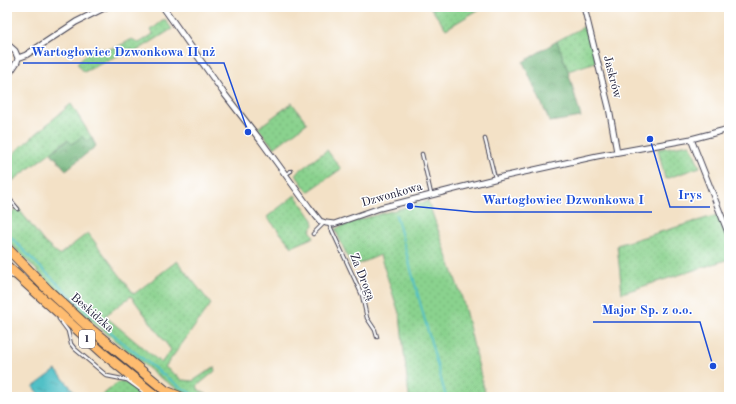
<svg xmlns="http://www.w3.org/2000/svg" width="736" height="404" viewBox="0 0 736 404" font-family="'Old Standard TT',serif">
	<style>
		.grass { fill: url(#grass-dots); stroke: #567a64; fill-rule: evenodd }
		.forest { fill: url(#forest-crowns); stroke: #486b5a }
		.water { fill: url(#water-ripples); stroke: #3a7180 }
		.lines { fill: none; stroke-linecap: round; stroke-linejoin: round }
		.stream { stroke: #51c0c6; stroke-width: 2 }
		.service-casing { stroke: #413f50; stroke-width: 4.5 }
		.minor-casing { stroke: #413f50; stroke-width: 7 }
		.trunk-casing { stroke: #413f50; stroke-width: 11 }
		.service { stroke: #fff; stroke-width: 2.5 }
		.minor { stroke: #fff; stroke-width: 5 }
		.trunk { stroke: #febc70; stroke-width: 9 }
		.labels { text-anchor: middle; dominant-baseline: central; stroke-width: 3; stroke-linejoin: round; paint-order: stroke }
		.shield { fill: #fff; stroke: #646476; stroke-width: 1 }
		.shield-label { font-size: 11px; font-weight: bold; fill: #22223b }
		.street-label { font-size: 12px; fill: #22223b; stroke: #fff }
		.leader { fill: none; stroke: #1d4ed8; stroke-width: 1.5 }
		.callout-dot { fill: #1d4ed8; stroke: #fff; stroke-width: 1.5 }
		.callout-label { font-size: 13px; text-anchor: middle; font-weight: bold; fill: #1d4ed8; stroke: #fff; stroke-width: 3; stroke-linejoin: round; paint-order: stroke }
	</style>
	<defs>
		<pattern id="grass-dots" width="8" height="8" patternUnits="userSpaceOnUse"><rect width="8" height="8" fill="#8ad28e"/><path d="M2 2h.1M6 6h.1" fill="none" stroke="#77b47b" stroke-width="1.8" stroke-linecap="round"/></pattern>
		<pattern id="forest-crowns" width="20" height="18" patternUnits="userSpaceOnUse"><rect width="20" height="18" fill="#6fb479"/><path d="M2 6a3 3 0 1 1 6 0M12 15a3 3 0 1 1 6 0" fill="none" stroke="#5b9264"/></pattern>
		<pattern id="water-ripples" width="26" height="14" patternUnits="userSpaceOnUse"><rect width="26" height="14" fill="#51c0c6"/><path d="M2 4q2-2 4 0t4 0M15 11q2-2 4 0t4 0" fill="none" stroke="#439ca2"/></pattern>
	</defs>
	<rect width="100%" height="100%" fill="#fff"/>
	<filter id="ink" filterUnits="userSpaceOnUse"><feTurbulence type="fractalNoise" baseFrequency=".025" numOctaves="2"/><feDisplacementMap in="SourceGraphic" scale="8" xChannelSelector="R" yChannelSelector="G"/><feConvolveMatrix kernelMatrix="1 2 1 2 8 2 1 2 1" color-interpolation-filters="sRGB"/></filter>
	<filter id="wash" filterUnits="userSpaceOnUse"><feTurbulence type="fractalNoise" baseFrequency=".012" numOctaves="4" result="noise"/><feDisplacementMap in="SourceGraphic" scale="16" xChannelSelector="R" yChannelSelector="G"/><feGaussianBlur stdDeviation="0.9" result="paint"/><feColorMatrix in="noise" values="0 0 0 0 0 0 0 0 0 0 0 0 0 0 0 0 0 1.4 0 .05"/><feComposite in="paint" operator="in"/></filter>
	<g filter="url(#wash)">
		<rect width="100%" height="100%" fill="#f3e1c6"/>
		<path class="grass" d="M430,7H483L446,29Z
			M165,19L172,29L135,52L131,49L84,72L77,63L95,46C109,53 119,46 132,39L139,43L153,34L151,30Z
			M587,25L596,62L568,71L557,41Z
			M292,103L307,123L274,148L258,128Z
			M71,104L92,138L87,143L71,144L67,140L7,185V161L16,151Z
			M690,144L700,167L665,179L658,149Z
			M327,150L341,169L308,192L295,174Z
			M295,195L313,220L314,225L310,230L314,237L292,247L267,217Z
			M428,201L463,301L486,397H409L400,316L380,255L352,267L335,229L358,220Z
			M18,208L44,242L59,255L88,233L134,294L177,261L211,304L165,367L182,380L193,381L214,367L215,371L197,386L199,390L212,397H190L159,377L81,312L47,281L7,240V216ZM131,296L171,350L161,363L105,316Z
			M717,215L729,240V259L622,293L617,245Z
			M122,381L127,383L146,397H100L117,383Z"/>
		<path class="forest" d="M557,41L568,71L581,117L550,122L523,62Z
			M82,136L87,142L92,138L96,146L66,170L51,153L68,140L72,144Z"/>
		<path class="water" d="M56,370L79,397H41L33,387Z"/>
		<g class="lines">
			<path class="stream" d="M396,215L446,397
				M7,233C43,272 82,307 122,342C147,362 169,382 198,397"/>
		</g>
	</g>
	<g filter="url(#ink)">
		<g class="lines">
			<defs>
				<path id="service" d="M485,139L495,178
					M422,154L431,194
					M286,174L291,171
					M7,196L18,209
					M329,224L362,295L367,318L375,330L377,337
					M313,234L324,223
					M7,275L14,277
					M59,319L68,331L71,344L75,349L107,376L127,380L145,393"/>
				<path id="minor" d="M163,7L223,92L261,141L309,207L320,221L326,223L334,224L380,208L502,177L597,156L691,139L729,129
					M584,7L609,108L617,152
					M7,44L15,51L18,58
					M18,58L26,55L76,22L106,7
					M7,77L17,62L18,58
					M691,139L729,235"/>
				<path id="trunk" d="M7,248L48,290L87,326L166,391L181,397
					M7,266L104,354L157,397"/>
			</defs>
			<use href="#service" class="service-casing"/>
			<use href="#minor" class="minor-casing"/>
			<use href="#trunk" class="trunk-casing"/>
			<use href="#service" class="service"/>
			<use href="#minor" class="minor"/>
			<use href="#trunk" class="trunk"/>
		</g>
	</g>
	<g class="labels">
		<rect class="shield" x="79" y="330" width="16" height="18" rx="3"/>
		<g class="shield-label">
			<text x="87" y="339">1</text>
		</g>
		<g class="street-label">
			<text transform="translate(612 77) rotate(76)">Jaskrów</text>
			<text transform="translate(392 195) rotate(-16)">Dzwonkowa</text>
			<text transform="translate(362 277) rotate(68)">Za Drogą</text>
			<text transform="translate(92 313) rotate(41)">Beskidzka</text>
		</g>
	</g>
	<path class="leader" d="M248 132L224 63H23M650 139L670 207H710M410 206L474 212H652M713 366L700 322H593"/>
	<g class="callout-dot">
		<circle cx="248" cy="132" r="4"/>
		<circle cx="650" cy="139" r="4"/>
		<circle cx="410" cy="206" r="4"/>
		<circle cx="713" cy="366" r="4"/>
	</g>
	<g class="callout-label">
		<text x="123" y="56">Wartogłowiec Dzwonkowa II nż</text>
		<text x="690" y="199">Irys</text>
		<text x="563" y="204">Wartogłowiec Dzwonkowa I</text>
		<text x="647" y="314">Major Sp. z o.o.</text>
	</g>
	<rect width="736" height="404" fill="none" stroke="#fff" stroke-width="24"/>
</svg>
